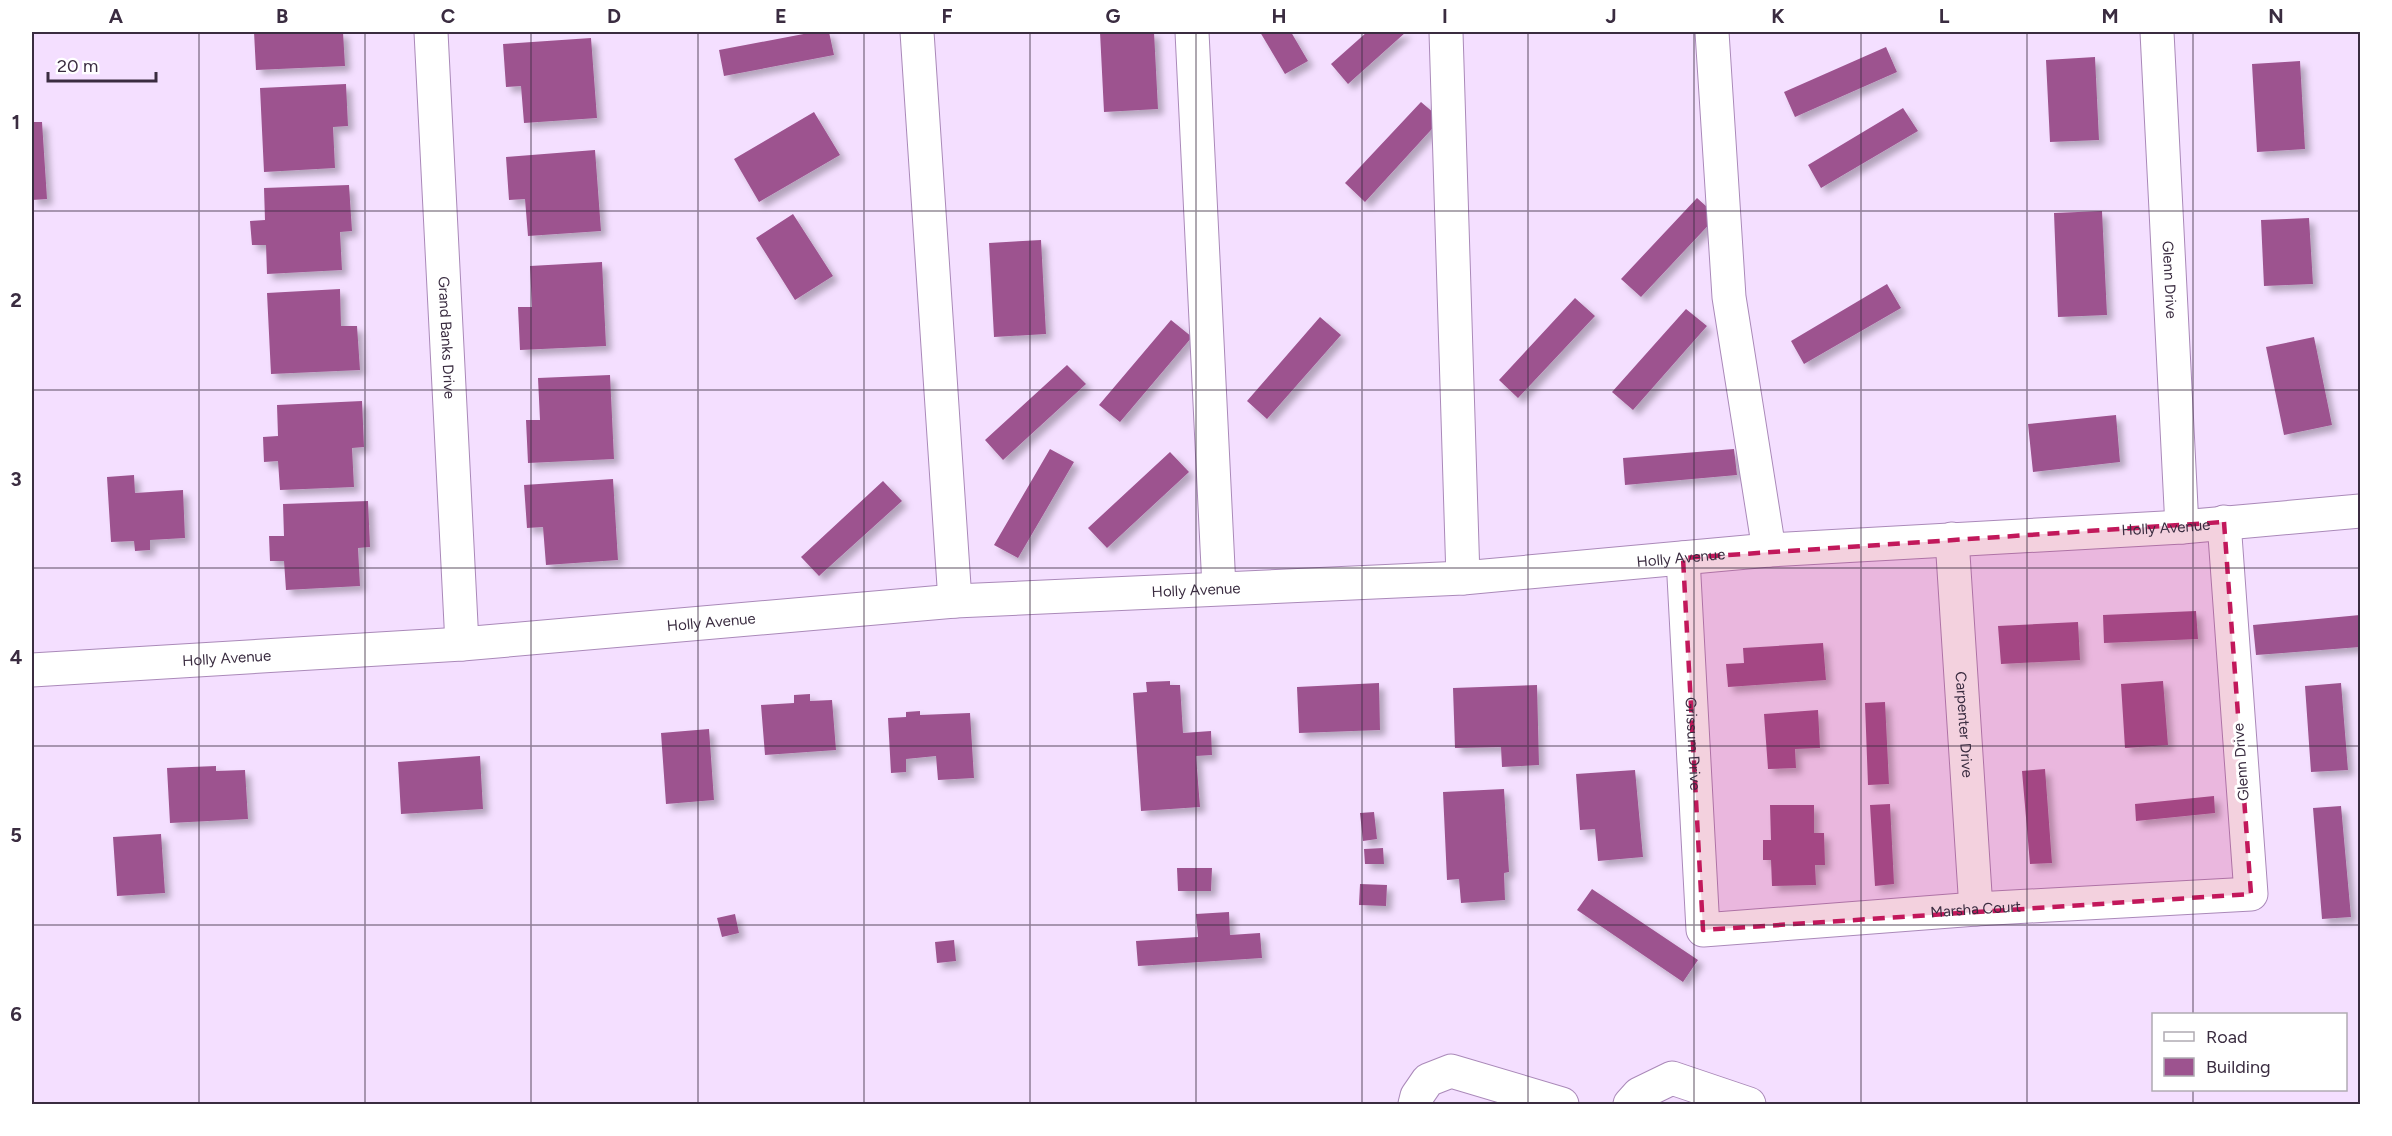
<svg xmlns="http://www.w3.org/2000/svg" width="2392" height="1136" viewBox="0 0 2392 1136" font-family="Figtree,sans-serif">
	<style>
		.building { fill: #9d538f; filter: url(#shadow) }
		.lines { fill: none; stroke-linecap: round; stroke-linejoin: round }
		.minor-casing { stroke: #aa89b9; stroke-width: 35 }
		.minor { stroke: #fff; stroke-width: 33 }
		.marked { fill: #c2185b; fill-opacity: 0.2; stroke: #c2185b; stroke-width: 4.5; stroke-dasharray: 12 8; stroke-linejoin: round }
		.grid { fill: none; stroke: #3a2c40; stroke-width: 1.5; stroke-opacity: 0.55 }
		.labels { text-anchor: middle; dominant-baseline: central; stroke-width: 6; stroke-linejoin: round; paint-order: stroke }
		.street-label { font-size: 15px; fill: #3a2c40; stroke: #fff }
		.neatline { fill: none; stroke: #3a2c40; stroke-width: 2 }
		.grid-label { font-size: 20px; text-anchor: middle; font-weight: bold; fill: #3a2c40 }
	</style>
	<defs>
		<filter id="shadow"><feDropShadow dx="5.5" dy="5.5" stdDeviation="3" flood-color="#0004"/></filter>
	</defs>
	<rect width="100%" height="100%" fill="#f4dfff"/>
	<path class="building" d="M254,32H343L345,66L256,70Z
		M814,32H829L834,55L724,76L719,50Z
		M1100,32H1154L1158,109L1104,112Z
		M1260,32H1291L1308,61L1285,74Z
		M1367,32H1406L1348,84L1331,64Z
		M591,38L597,118L524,123L521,86L506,87L503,44Z
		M1886,47L1897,72L1795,117L1784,92Z
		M2095,57L2099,140L2050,142L2046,60Z
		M2300,61L2305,149L2257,152L2252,64Z
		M346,84L348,126L333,127L335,168L264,172L260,88Z
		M1421,102L1441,119L1365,202L1345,183Z
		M1903,108L1918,131L1821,188L1808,165Z
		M814,112L840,155L759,202L734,159Z
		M32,122H42L47,199L32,200Z
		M595,150L601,231L528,236L525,199L509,200L506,157Z
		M349,185L352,231L340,232L342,270L267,274L266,245H252L250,221L265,220L264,188Z
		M1697,198L1717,216L1641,297L1621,279Z
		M2102,211L2107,315L2058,317L2054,213Z
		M793,214L833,276L795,300L756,238Z
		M2309,218L2313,284L2264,286L2261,220Z
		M1041,240L1046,334L994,337L989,243Z
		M602,262L606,346L520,350L518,307H532L530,266Z
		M1887,284L1901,308L1804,364L1791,341Z
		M340,289L341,326H357L360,370L271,374L267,293Z
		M1575,298L1595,316L1518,398L1499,380Z
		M1686,309L1707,326L1633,410L1612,392Z
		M1320,317L1341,335L1267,419L1247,401Z
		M1171,320L1192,337L1120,422L1099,405Z
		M2314,337L2332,425L2284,435L2266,347Z
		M1067,365L1086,384L1003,460L985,440Z
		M610,375L614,459L528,463L526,420H540L538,378Z
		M362,401L364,447L352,448L354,487L280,490L278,461L264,462L263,437L278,436L277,405Z
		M2116,415L2120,462L2033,472L2028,424Z
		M1050,449L1074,462L1018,558L994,545Z
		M1734,449L1737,475L1625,485L1623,458Z
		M1170,452L1189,472L1107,548L1088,528Z
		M134,475L135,493L183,490L185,538L150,540V550L135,551L134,541L111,542L107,477Z
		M613,479L618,560L546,565L543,527L527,528L524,485Z
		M883,481L902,501L819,576L801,557Z
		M368,501L370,547L358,548L360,586L286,590L284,561H270L269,536H284L283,504Z
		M2196,611L2198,639L2104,643L2103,615Z
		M2360,615V647L2256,655L2253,625Z
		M2078,622L2080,660L2001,664L1998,626Z
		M1823,643L1826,680L1728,687L1726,664L1744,663L1743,648Z
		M1170,681V685H1180L1183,733L1211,731L1212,755L1196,756L1200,807L1141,811L1133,693L1147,692L1146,682Z
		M2163,681L2168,745L2125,748L2121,684Z
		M1379,683L1380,730L1299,733L1297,687Z
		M2341,683L2348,770L2311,772L2305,686Z
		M1537,685L1539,765L1502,767L1501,747L1455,748L1453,688Z
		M810,694V701L832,700L836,750L765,755L761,705L794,703V695Z
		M1885,702L1889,784L1868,785L1865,703Z
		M1818,710L1820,748L1795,749L1796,768L1768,769L1764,714Z
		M920,711V715L970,713L974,778L938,780L936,756L906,759V772L891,773L888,718L906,717V712Z
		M709,729L714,800L666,804L661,733Z
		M480,756L483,809L401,814L398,762Z
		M216,766V771L245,770L248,819L170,823L167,768Z
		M2045,769L2052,863L2030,864L2022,771Z
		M1635,770L1643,857L1598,861L1595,829L1580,830L1576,774Z
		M1504,789L1509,872L1504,873L1505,900L1461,903L1459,879L1447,880L1443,792Z
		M2214,796L2215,813L2136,821L2135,804Z
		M1890,804L1894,884L1875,886L1870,805Z
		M1770,805H1814V833H1824L1825,865H1815L1816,885L1772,886L1771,860H1763V840H1771Z
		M2341,806L2351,917L2322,919L2313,808Z
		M1374,812L1377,839L1363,841L1360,813Z
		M161,834L165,893L117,896L113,837Z
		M1383,848L1384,864H1365L1364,849Z
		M1177,868H1212L1211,891H1178Z
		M1360,884L1387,885L1386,906L1359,905Z
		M1592,889L1698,960L1683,982L1577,910Z
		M1229,912L1230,935L1260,933L1262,958L1138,966L1136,941L1198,937L1196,914Z
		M735,914L739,933L722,937L717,918Z
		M954,940L956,961L937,963L935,942Z"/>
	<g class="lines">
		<defs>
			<g id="minor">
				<path id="s1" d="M431,32L462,644"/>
				<path d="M917,32L955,601"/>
				<path d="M1192,32L1219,588"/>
				<path d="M1446,32L1463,578"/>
				<path d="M1712,32L1729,297L1769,550"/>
				<path id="s2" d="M2157,32L2182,527"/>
				<path id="s3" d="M1952,539L1976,909"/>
				<path id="s4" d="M1683,558L1703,930L1976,909L2251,894L2224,522"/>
				<path id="s5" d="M32,670L462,644L955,601L1463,578L1769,550L2182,527L2360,511"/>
				<path d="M1415,1104L1417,1096L1428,1080L1451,1071L1562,1104"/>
				<path d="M1630,1104L1639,1094L1672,1078L1749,1104"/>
			</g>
		</defs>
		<use href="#minor" class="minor-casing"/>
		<use href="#minor" class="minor"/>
	</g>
	<path class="marked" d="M2224,522L2251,894L1703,930L1683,558Z"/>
	<path class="grid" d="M199,32V1104M365,32V1104M531,32V1104M698,32V1104M864,32V1104M1030,32V1104M1196,32V1104M1362,32V1104M1528,32V1104M1694,32V1104M1861,32V1104M2027,32V1104M2193,32V1014M32,211H2360M32,390H2360M32,568H2360M32,746H2360M32,925H2360M2193,1090V1104"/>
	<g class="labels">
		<g class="street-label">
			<text stroke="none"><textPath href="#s2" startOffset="248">Glenn Drive</textPath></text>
			<text stroke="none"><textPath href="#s1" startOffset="306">Grand Banks Drive</textPath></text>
			<text stroke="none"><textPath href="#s5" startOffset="2139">Holly Avenue</textPath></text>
			<text stroke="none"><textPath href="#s5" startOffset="1653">Holly Avenue</textPath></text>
			<text stroke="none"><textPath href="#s5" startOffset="1167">Holly Avenue</textPath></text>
			<text stroke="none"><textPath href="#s5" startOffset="681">Holly Avenue</textPath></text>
			<text stroke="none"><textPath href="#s5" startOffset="195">Holly Avenue</textPath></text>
			<text stroke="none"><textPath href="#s3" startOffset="186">Carpenter Drive</textPath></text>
			<text stroke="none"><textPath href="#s4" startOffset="186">Grissum Drive</textPath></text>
			<text transform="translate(2241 762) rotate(-94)">Glenn Drive</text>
			<text stroke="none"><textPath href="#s4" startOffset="646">Marsha Court</textPath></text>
		</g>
	</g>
	<rect width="2392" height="1136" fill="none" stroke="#ffffff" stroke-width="66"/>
	<rect x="2152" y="1013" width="195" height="78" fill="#ffffff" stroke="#b0abb3" stroke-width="1.5"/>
	<rect x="2164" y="1032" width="30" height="9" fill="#ffffff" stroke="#b0abb3" stroke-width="1.5"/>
	<text x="2206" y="1043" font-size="18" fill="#3a2c40">Road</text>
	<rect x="2164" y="1058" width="30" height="18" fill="#9d538f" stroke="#b0abb3" stroke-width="1.5"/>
	<text x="2206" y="1073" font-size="18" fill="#3a2c40">Building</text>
	<path d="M48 72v9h108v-9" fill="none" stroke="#3a2c40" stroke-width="3"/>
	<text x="57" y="72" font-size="18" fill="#3a2c40" stroke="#ffffff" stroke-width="4.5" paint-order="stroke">20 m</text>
	<rect x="33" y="33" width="2326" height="1070" class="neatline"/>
	<g class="grid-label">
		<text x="116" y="23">A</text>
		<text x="282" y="23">B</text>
		<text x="448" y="23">C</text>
		<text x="614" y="23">D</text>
		<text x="781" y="23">E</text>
		<text x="947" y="23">F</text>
		<text x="1113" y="23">G</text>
		<text x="1279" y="23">H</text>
		<text x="1445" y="23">I</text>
		<text x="1611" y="23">J</text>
		<text x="1778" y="23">K</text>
		<text x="1944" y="23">L</text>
		<text x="2110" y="23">M</text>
		<text x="2276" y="23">N</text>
		<text x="16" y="129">1</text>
		<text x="16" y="307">2</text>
		<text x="16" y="486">3</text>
		<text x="16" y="664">4</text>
		<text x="16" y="842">5</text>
		<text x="16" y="1021">6</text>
	</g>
</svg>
